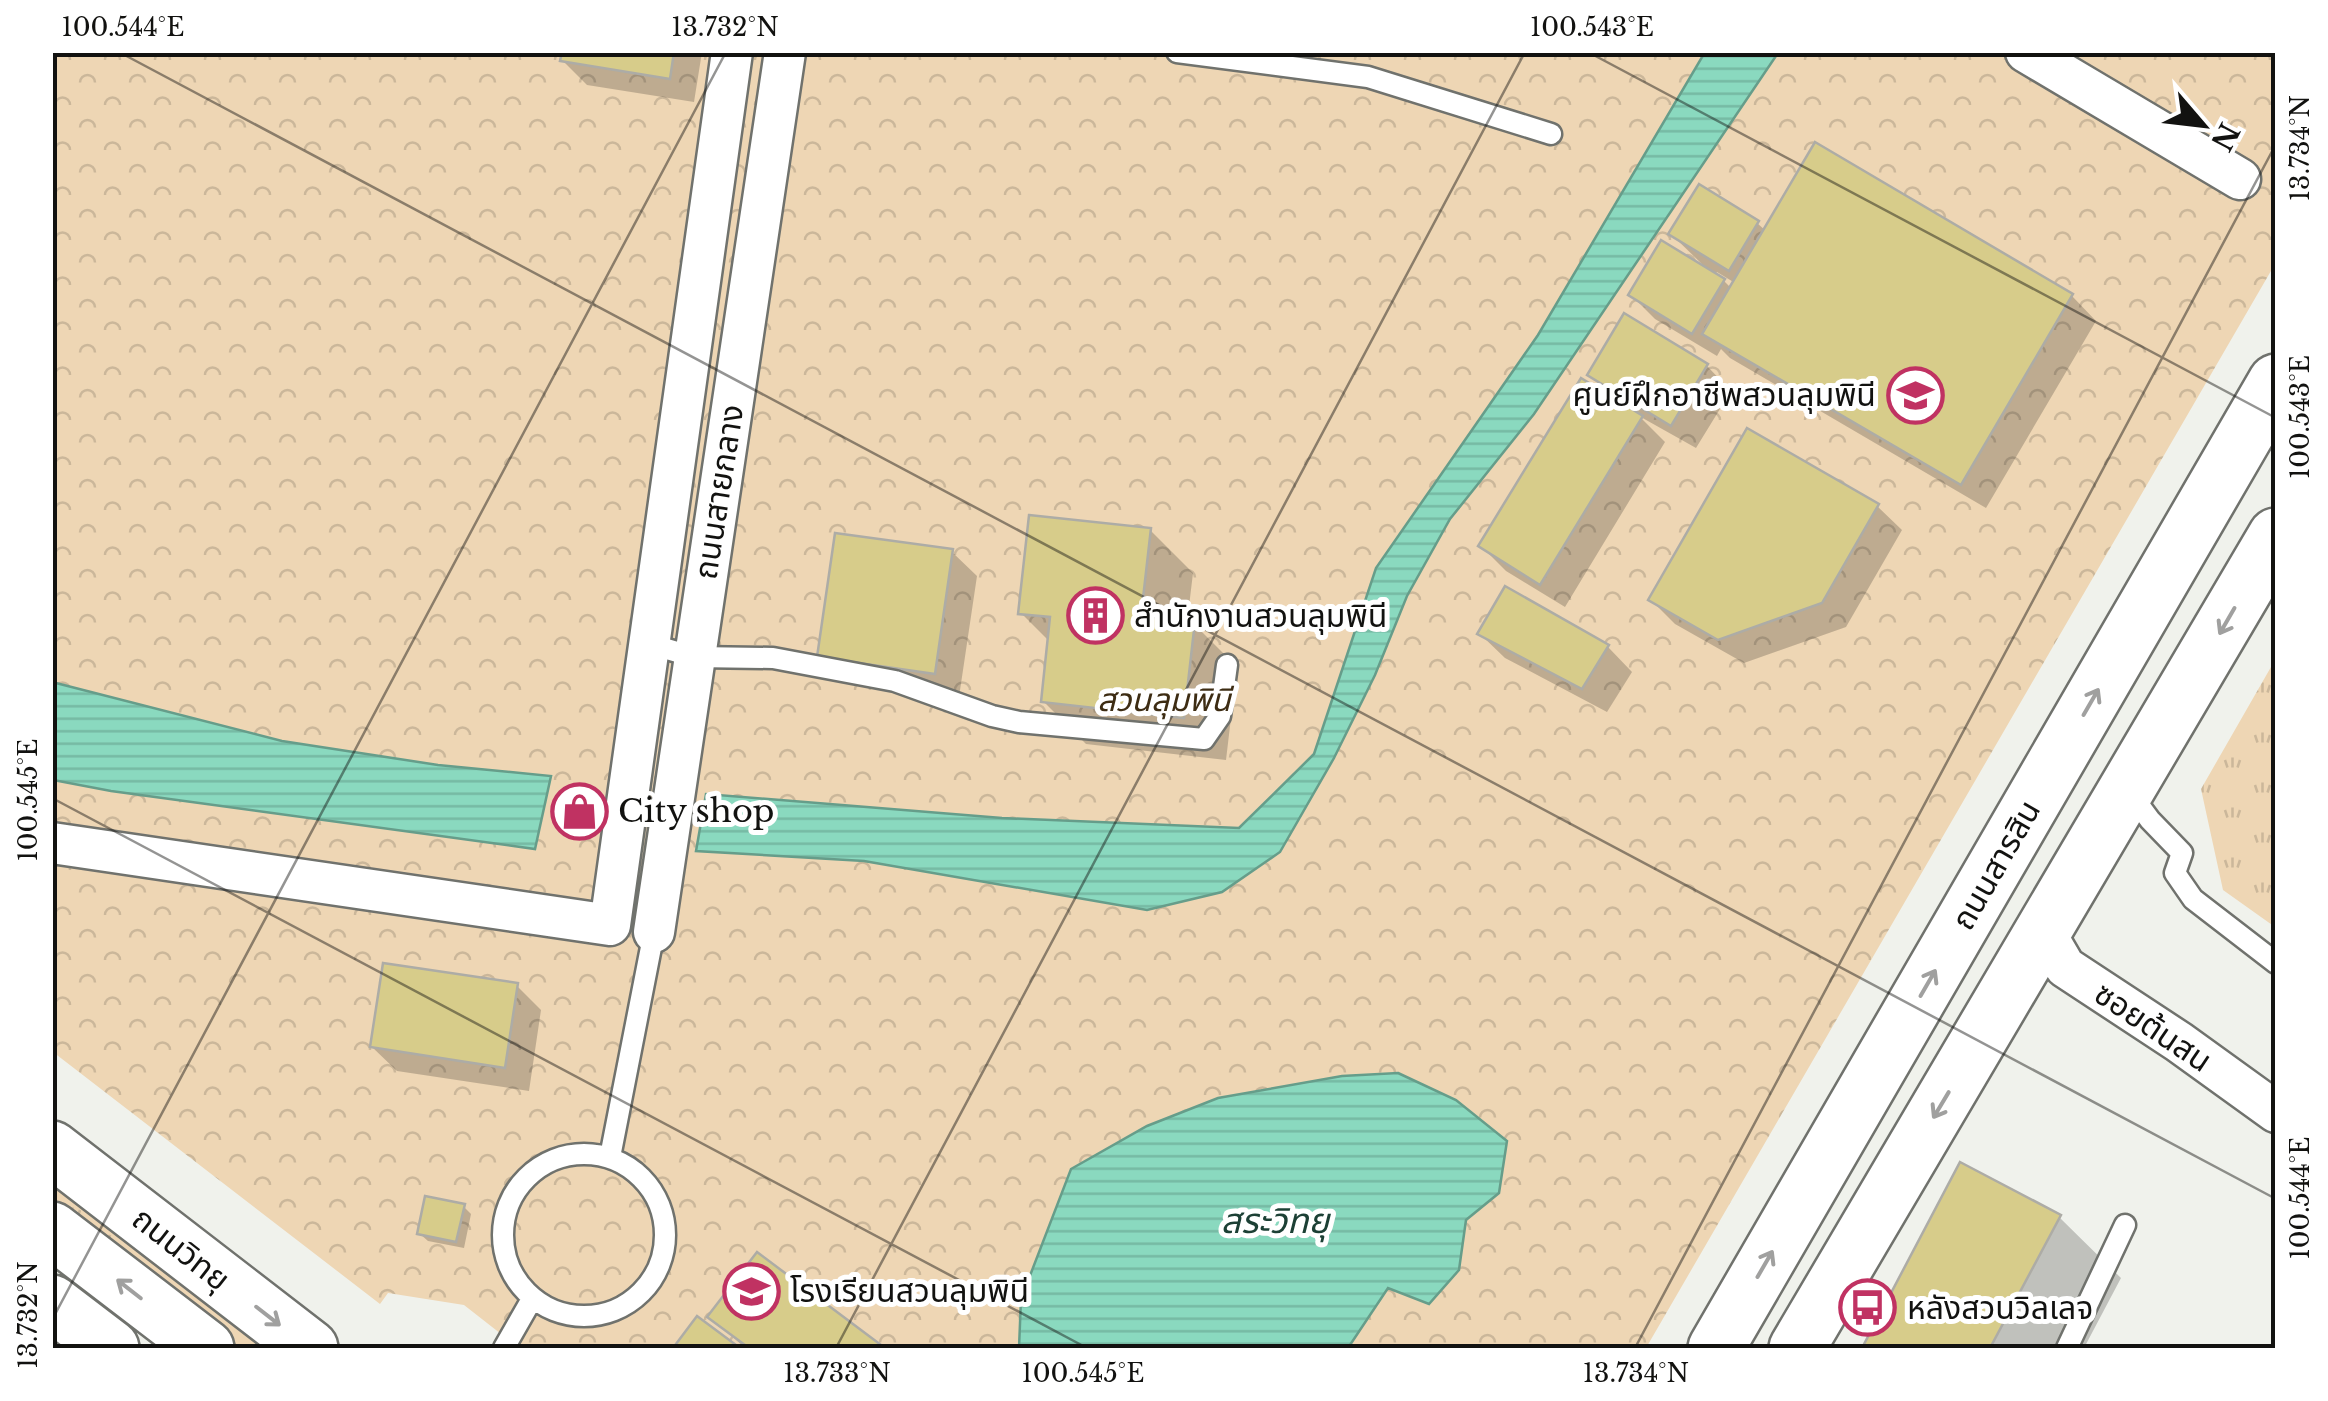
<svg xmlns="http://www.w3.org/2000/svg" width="2328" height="1401" viewBox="0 0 2328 1401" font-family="'Libre Baskerville','Noto Sans Thai',serif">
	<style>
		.grass { fill: url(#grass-tufts) }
		.park { fill: url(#park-crowns) }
		.water { fill: url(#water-rules); stroke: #669d8a; stroke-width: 2.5 }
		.shadow { fill: #0003; fill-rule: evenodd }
		.building { fill: #d7cc8a; stroke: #adaca6; stroke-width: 2.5 }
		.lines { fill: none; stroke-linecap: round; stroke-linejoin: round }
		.lane-casing { stroke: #70726d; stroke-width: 25 }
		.street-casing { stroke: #70726d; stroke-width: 45 }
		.secondary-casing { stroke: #70726d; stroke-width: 60 }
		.lane { stroke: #fff; stroke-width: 20 }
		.street { stroke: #fff; stroke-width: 40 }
		.secondary { stroke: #fff; stroke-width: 55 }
		.oneway { stroke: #a0a09f }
		.ticks { fill: none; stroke: #121210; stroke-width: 2.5; stroke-opacity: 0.45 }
		.labels { text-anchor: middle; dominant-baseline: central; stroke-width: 10; stroke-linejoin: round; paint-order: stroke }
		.poi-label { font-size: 32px; fill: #121210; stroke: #fff; text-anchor: start }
		.street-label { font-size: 32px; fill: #121210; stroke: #fff }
		.park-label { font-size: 32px; font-style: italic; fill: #3d2c13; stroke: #fff }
		.water-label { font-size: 35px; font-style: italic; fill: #1c4035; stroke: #fff }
		.neatline { fill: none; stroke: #121210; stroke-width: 4 }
		.ticks-label { font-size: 25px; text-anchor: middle; fill: #121210 }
	</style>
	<defs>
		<pattern id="grass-tufts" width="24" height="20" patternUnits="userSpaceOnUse" patternTransform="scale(2.5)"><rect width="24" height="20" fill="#eed6b4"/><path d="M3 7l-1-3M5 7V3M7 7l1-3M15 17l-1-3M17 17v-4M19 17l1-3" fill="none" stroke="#cbb79a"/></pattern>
		<pattern id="park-crowns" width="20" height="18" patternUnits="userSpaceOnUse" patternTransform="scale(2.5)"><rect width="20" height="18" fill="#eed6b4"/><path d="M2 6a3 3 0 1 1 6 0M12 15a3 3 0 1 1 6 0" fill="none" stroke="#cbb79a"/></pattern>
		<pattern id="water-rules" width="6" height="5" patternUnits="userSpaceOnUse" patternTransform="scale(2.5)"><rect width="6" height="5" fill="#8ad9bf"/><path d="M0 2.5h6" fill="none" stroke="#76b9a3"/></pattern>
	</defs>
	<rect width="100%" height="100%" fill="#f0f2ec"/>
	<path class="grass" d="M2275,660V927L2223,890L2201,789Z
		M52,1182L269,1348H237L53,1209Z"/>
	<path class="park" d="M52,53H2275V264L1646,1348H519L464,1305L388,1293L380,1304L53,1052Z"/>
	<path class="water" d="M1705,52L1778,53L1534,414L1450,519L1407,596L1375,675L1334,758L1280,852L1222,892L1147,910L864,861L696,851L706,794L1002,818L1239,828L1314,754L1376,568L1538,335Z
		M52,682L282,741L438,765L551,776L535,849L111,791L53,780Z
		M1398,1073L1456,1100L1507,1141L1499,1193L1466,1220L1459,1270L1429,1304L1388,1288L1348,1348H1019L1021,1299L1071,1169L1147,1126L1218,1098L1342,1076Z"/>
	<path class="shadow" d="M564,52H702L694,102L587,85L563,61Z
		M1816,146L2072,296L2096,321L1986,508L1730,358L1721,349L1717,356L1655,319L1631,295L1704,266L1671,234L1757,223L1766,231ZM1717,272L1735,283L1732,289L1716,273Z
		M1625,317L1707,366L1731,391L1696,448L1639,416L1665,442L1565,607L1506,571L1481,546L1615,400L1590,374Z
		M1877,506L1902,530L1846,627L1744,663L1675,624L1651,600Z
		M1150,530L1193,573L1187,623L1194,624L1237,667L1226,760L1086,744L1043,701L1050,642L1021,613Z
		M952,552L977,576L959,697L820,656Z
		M1506,589L1608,647L1632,672L1607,712L1505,658L1480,634Z
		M517,986L541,1010L529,1091L397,1071L372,1047Z
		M1961,1165L2059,1217L2121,1278L2084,1348H1865Z
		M463,1206L471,1214L464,1248L428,1241L420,1234Z
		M757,1255L881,1348H745L711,1317Z"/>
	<path class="building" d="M562,52H674L670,79L560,61Z
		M1815,142L2073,294L1961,485L1702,334Z
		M1699,184L1759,221L1729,271L1668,234Z
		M1661,240L1725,279L1692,334L1628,295Z
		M1624,313L1708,364L1671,426L1587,375Z
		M1581,378L1643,416L1540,585L1478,546Z
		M1747,428L1879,504L1822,603L1718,640L1648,600Z
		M1029,515L1151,528L1141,616L1195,621L1184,718L1041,702L1050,617L1018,614Z
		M835,533L953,549L935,674L817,657Z
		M1505,586L1609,645L1582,689L1477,634Z
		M383,963L518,983L505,1068L370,1047Z
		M1960,1162L2061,1215L1990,1348H1862Z
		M425,1196L465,1204L456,1242L417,1234Z
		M757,1252L885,1348H749L707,1317Z
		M697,1316L740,1348H673Z"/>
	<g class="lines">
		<defs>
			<path id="lane" d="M1177,52L1368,77L1551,134
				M650,644L694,657L773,658L895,681L992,716L1019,722L1204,739L1220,716L1227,665
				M2130,793L2150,820L2182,853L2175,873L2193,899L2276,963
				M503 1235a81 81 0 1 1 162 0a81 81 0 1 1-162 0Z
				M610,1157L654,932
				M504,1348L532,1299
				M2067,1348L2125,1225"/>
			<path id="street" d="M2026,52L2240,179
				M52,843L610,925L732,52
				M2044,931L2065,967L2179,1042L2276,1112
				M654,932L785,52"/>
			<path id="secondary" d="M52,1149L310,1348
				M52,1230L206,1348
				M52,1303L111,1348
				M1716,1348L2276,382
				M1797,1348L2276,536"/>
		</defs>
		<use href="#lane" class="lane-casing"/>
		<use href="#street" class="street-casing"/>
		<use href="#secondary" class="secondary-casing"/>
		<use href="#lane" class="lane"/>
		<use href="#street" class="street"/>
		<use href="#secondary" class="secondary"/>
	</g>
	<defs><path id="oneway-shaft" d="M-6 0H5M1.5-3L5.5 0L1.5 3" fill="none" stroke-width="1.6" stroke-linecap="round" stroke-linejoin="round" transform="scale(2.5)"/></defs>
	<g class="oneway">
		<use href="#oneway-shaft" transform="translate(2227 621) rotate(120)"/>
		<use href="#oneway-shaft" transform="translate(2091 702) rotate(-60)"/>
		<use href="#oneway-shaft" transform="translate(1928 983) rotate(-60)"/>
		<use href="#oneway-shaft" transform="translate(1941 1105) rotate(121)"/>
		<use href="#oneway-shaft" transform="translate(1765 1264) rotate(-60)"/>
		<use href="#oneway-shaft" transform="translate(129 1289) rotate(-142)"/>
		<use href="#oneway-shaft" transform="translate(268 1316) rotate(38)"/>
	</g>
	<path class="ticks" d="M119,52L2276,1199M1588,52L2276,418M52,798L1087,1348M52,1320L726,52M836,1348L1525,52M1635,1348L2276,144"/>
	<defs>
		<symbol id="school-ring" viewBox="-11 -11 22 22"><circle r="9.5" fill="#fff" stroke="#c03262" stroke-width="1.5"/><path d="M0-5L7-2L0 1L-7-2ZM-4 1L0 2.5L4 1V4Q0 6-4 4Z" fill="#c03262"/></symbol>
		<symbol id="building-ring" viewBox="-11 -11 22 22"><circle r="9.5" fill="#fff" stroke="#c03262" stroke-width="1.5"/><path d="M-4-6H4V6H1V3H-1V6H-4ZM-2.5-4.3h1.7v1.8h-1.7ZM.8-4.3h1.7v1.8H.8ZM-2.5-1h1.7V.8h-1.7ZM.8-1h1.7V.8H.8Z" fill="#c03262"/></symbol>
		<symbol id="shop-ring" viewBox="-11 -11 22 22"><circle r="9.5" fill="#fff" stroke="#c03262" stroke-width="1.5"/><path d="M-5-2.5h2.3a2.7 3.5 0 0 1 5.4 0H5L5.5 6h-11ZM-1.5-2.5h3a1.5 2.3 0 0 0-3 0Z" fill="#c03262"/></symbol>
		<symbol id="bus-ring" viewBox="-11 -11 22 22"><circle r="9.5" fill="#fff" stroke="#c03262" stroke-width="1.5"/><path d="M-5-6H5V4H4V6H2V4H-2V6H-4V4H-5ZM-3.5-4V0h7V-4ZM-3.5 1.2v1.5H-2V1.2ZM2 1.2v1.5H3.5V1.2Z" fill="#c03262"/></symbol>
	</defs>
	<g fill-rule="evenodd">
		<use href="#school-ring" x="1884" y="364" width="63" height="63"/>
		<use href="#building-ring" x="1064" y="584" width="63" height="63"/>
		<use href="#shop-ring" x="548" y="780" width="63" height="63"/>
		<use href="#school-ring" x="720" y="1260" width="63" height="63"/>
		<use href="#bus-ring" x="1836" y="1276" width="63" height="63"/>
	</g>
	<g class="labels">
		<g class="poi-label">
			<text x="1876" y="395" text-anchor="end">ศูนย์ฝึกอาชีพสวนลุมพินี</text>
			<text x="1134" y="616">สำนักงานสวนลุมพินี</text>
			<text x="618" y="811">City shop</text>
			<text x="790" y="1291">โรงเรียนสวนลุมพินี</text>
			<text x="1907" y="1308">หลังสวนวิลเลจ</text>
		</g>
		<g class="street-label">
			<text transform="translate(719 492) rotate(-81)">ถนนสายกลาง</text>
			<text transform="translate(1996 865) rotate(-60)">ถนนสารสิน</text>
			<text transform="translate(2153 1027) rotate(34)">ซอยต้นสน</text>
			<text transform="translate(181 1249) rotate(38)">ถนนวิทยุ</text>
		</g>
		<g class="park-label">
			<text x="1164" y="700">สวนลุมพินี</text>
		</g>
		<g class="water-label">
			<text x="1275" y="1220">สระวิทยุ</text>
		</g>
	</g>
	<rect width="2328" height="1401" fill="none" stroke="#ffffff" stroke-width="110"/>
	<g transform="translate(2203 125) rotate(118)" stroke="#ffffff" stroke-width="8" paint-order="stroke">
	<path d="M0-8L18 38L0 25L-18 38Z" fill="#121210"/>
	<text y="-15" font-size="28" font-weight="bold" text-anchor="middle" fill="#121210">N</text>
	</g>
	<rect x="55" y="55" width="2218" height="1291" class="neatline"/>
	<g class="ticks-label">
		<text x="123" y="36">100.544°E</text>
		<text x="725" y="36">13.732°N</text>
		<text x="1592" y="36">100.543°E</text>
		<text transform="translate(2300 148) rotate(-90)" y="9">13.734°N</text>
		<text transform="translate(2300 417) rotate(-90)" y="9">100.543°E</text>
		<text transform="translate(28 800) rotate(-90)" y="9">100.545°E</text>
		<text transform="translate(2300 1198) rotate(-90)" y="9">100.544°E</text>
		<text transform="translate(28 1315) rotate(-90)" y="9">13.732°N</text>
		<text x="837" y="1382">13.733°N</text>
		<text x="1083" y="1382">100.545°E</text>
		<text x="1636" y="1382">13.734°N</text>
	</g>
</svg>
